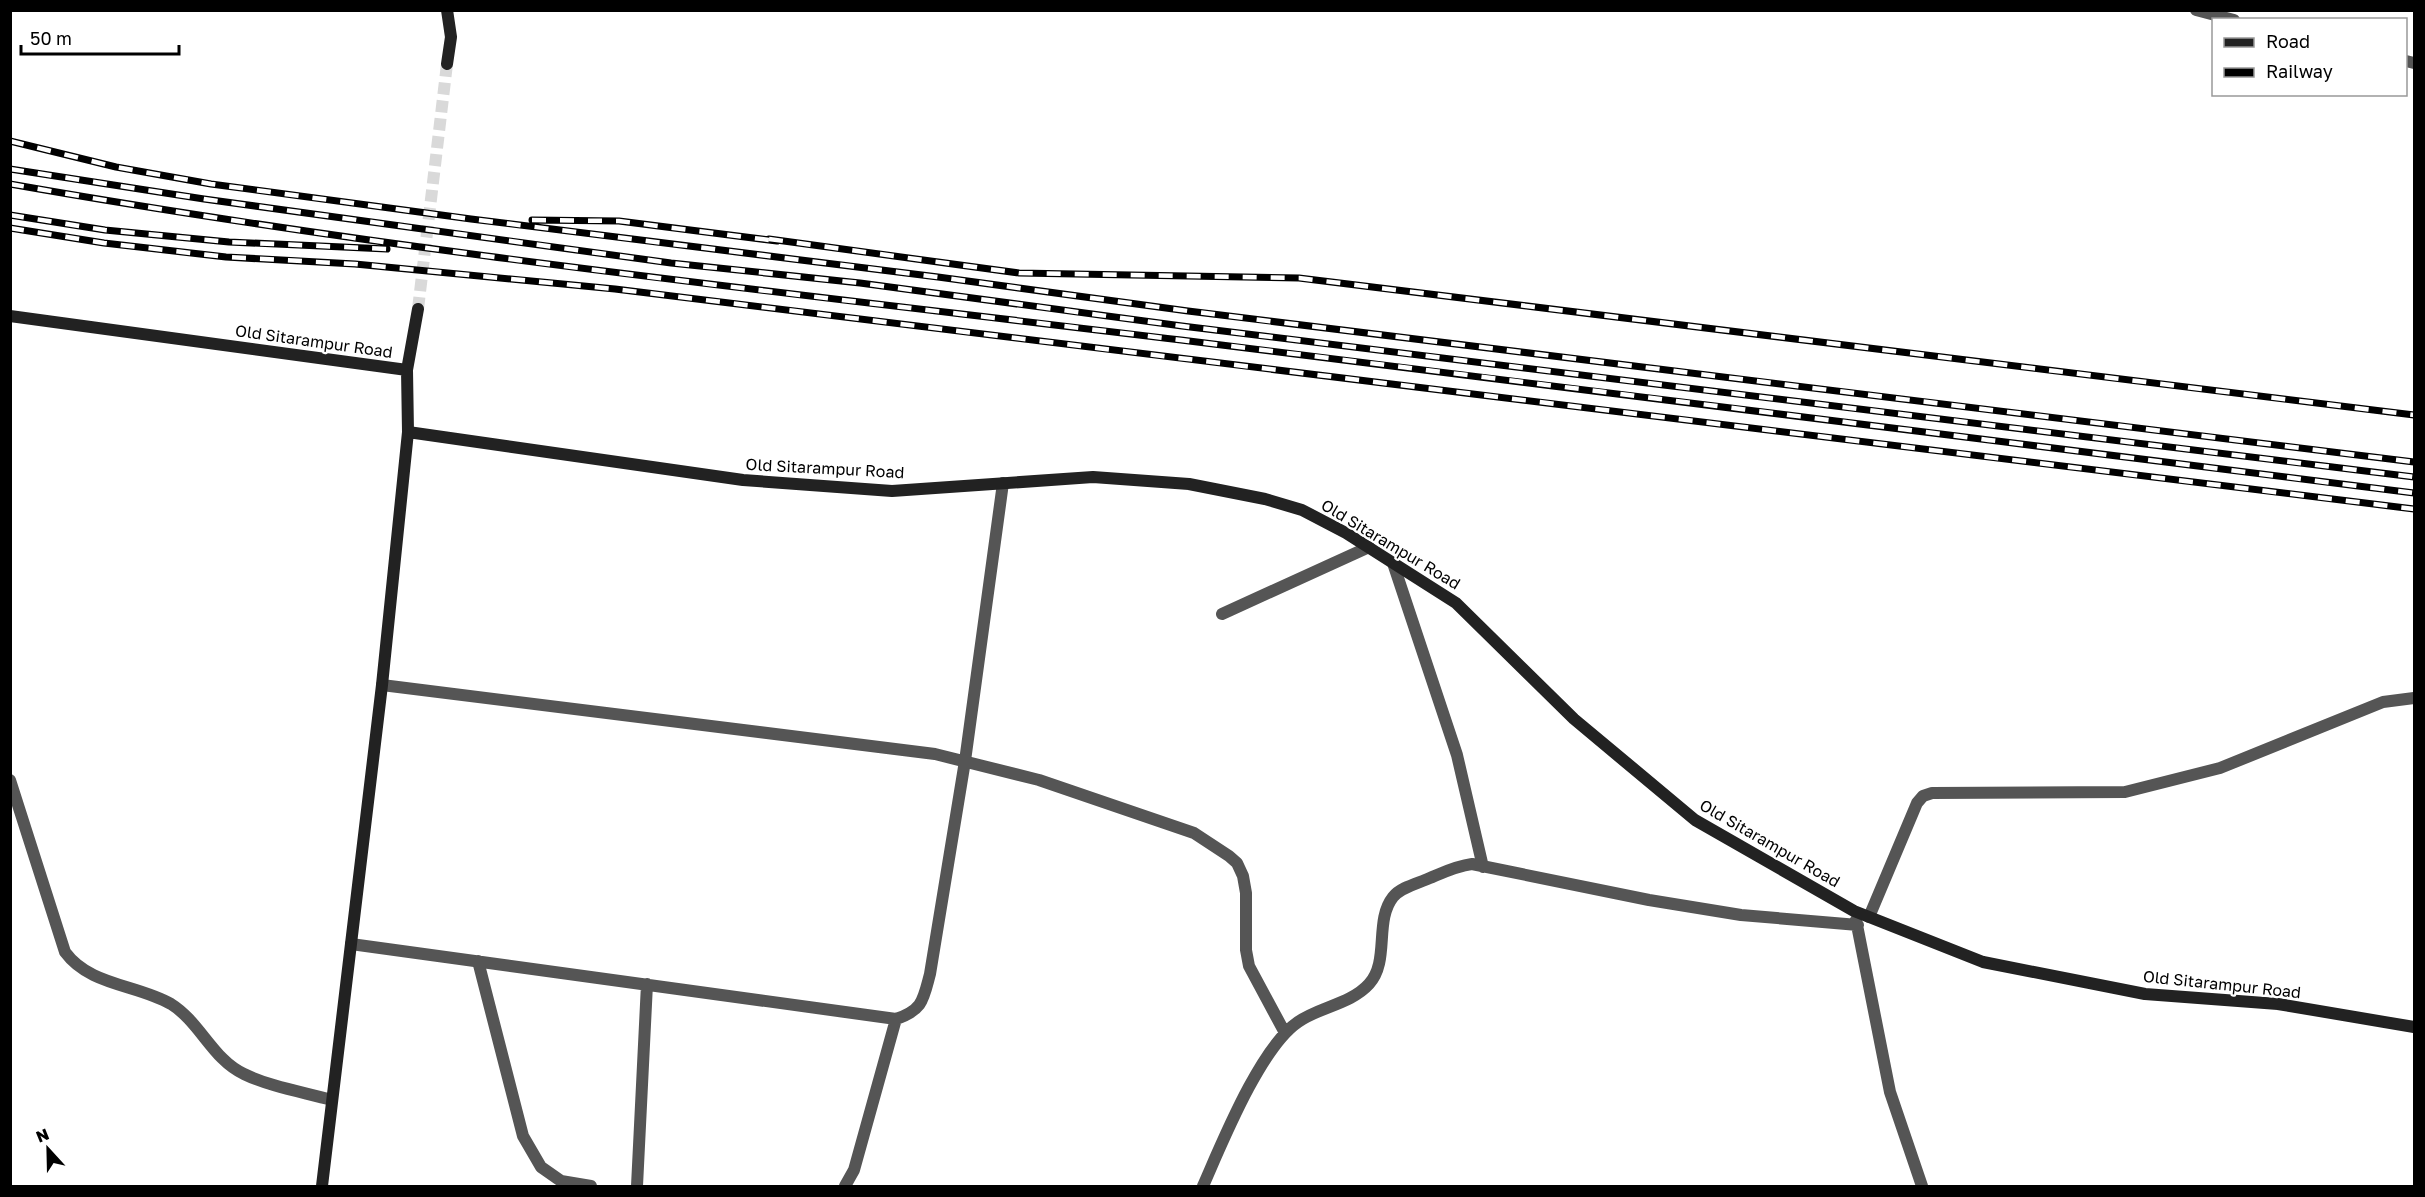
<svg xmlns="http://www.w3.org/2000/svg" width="2425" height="1197" viewBox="0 0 2425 1197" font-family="'Golos Text',sans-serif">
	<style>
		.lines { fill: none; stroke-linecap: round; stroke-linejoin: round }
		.secondary-tunnel { stroke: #d9d9d9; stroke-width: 12; stroke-dasharray: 12 6; stroke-linecap: butt }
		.street { stroke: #555; stroke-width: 12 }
		.secondary { stroke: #222; stroke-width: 12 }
		.rail-casing { stroke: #000; stroke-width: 7 }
		.rail { stroke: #fff; stroke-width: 4.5; stroke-dasharray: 14; stroke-linecap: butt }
		.labels { text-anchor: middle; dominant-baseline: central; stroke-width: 4.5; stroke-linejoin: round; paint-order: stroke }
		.street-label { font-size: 16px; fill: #000; stroke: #fff }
	</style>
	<rect width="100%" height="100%" fill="#fff"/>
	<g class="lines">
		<path class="secondary-tunnel" d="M418,309L447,64"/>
		<path class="street" d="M2196,10L2234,20
			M2406,61L2414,63
			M1393,563L1457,755L1483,867
			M1222,614L1369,547
			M382,685L935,754L1039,780L1194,833L1229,856L1237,863L1243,876L1246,893V950L1249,966L1285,1033
			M10,780L65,952C90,986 136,984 171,1004C200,1022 213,1060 244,1074C271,1087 303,1092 332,1100
			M1869,917L1917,803L1923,796L1932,793L2125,792L2220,768L2383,702L2414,698
			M1856,920L1890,1092L1922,1186
			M351,944L896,1019C923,1010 923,1000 930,974L965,761L1003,483
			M478,961L523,1136L541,1167L561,1181L591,1186
			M637,1186L647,984
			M845,1186L854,1170L896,1019
			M1203,1186C1222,1143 1260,1048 1298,1022C1319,1007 1351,1004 1369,984C1390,961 1374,921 1393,897C1400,888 1415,884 1425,880C1440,874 1455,866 1472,864L1649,900L1741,915L1858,925"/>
		<path class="secondary" d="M447,10L451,37L447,64
			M10,316L407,370L408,432L743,480L892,491L1093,477L1189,484L1265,499L1302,510L1346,533L1456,603L1574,719L1695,820L1854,911L1983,962L2145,994L2278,1004L2414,1027
			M407,370L418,309
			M322,1186L382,685L408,432"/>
		<defs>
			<path id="rail" d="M10,141L116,167L211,184L471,219L938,277L1188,311L2414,462
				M10,169L204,199L671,263L860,283L1182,326L2414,477
				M10,184C398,252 791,293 1181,340C1593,390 2003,442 2414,493
				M10,215L105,230L229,242L387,249
				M532,220L619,221L777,241
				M10,228L104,243L226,257L355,264L615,289L2414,509
				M769,239L1019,273L1299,278L2414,415"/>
		</defs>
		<use href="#rail" class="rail-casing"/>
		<use href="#rail" class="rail"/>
	</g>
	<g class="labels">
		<g class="street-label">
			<text transform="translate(314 341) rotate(8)">Old Sitarampur Road</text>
			<text transform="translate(825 468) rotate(3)">Old Sitarampur Road</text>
			<text transform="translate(1391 544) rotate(31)">Old Sitarampur Road</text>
			<text transform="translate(1770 843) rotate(30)">Old Sitarampur Road</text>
			<text transform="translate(2222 984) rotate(6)">Old Sitarampur Road</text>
		</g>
	</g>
	<rect width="2425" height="1197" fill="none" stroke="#000000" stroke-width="24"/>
	<rect x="2212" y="18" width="195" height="78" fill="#ffffff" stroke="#999999" stroke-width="1.5"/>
	<rect x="2224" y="38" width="30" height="9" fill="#222222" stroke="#999999" stroke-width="1.5"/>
	<text x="2266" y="48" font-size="18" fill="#000000">Road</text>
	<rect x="2224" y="68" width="30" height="9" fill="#000000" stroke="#999999" stroke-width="1.5"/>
	<text x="2266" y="78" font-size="18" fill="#000000">Railway</text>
	<g transform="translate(48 1149) rotate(338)" stroke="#ffffff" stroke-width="4.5" paint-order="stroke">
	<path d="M0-4.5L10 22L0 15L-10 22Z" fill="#000000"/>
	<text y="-9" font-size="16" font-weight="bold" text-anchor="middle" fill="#000000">N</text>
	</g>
	<path d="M21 45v9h158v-9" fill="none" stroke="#000000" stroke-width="3"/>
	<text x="30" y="45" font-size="18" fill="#000000" stroke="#ffffff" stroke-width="4.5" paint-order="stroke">50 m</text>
</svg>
